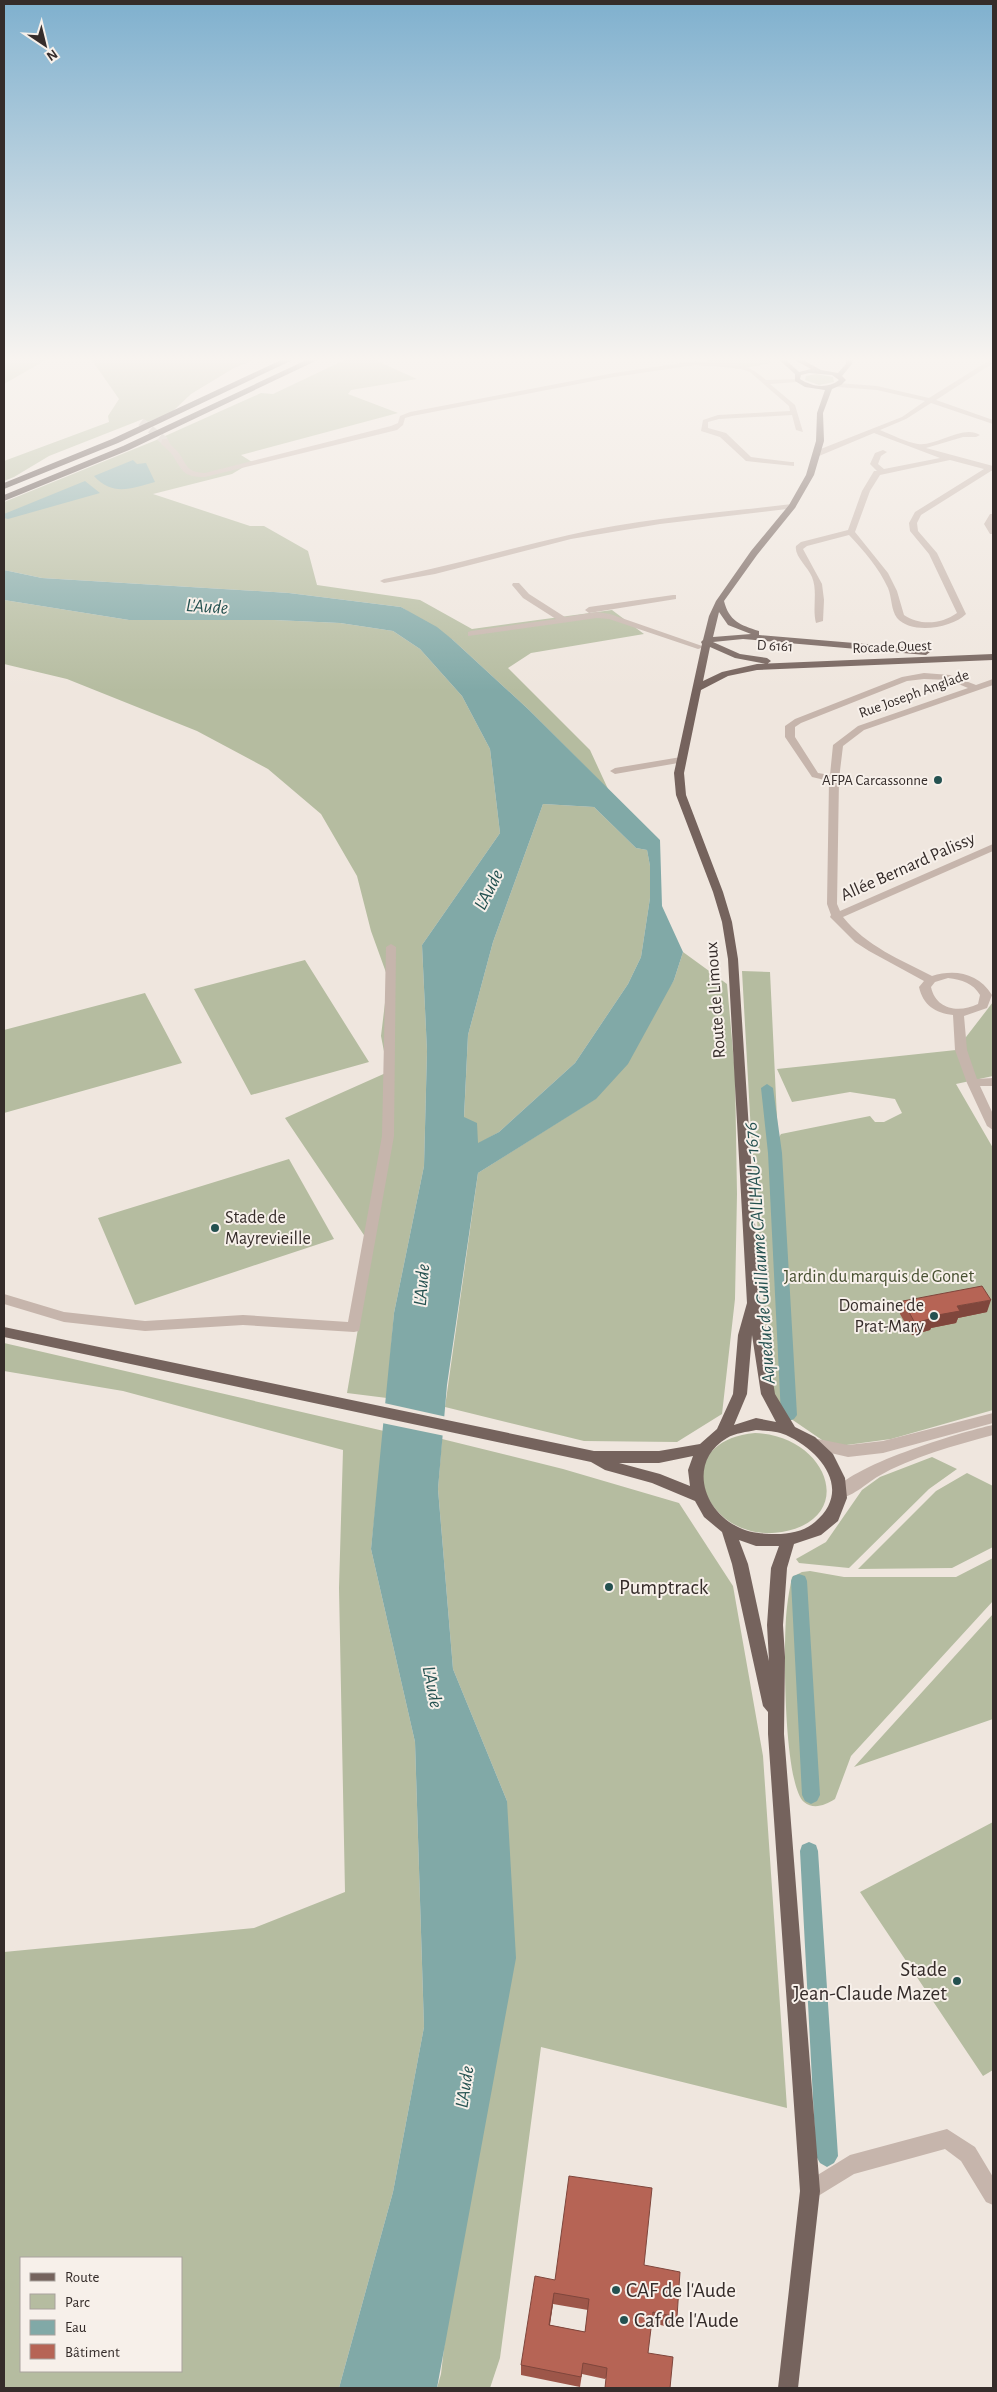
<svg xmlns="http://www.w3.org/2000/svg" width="997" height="2392" viewBox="0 0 997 2392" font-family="'Alegreya Sans',sans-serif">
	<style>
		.green { fill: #b5bca0; fill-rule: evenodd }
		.water { fill: #81a9a7; fill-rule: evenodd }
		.pier { fill: #efe6de }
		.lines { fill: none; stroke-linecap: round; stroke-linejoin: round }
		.canal { fill: #81a9a7; fill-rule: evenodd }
		.minor-tunnel { stroke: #cac1ba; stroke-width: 8; stroke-dasharray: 8 4; stroke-linecap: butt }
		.minor { fill: #c6b5ac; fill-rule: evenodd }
		.major { fill: #75635d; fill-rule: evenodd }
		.highway { fill: #554642; fill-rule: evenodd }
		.wall { fill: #9d5649; fill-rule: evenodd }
		.shaded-wall { fill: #7f463c }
		.building { fill: #b66455; stroke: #7f463c; fill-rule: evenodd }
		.poi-dot { fill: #245150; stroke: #f7f0ea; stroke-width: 2 }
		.labels { text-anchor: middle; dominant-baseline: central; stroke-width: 4; stroke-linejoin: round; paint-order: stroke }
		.far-street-label { font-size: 15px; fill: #352c2a; stroke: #f7f0ea }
		.far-poi-label { font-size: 15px; fill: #352c2a; stroke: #f7f0ea; text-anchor: end }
		.street-label { font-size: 18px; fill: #352c2a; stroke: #f7f0ea }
		.poi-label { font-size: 18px; fill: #352c2a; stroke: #f7f0ea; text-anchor: start }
		.park-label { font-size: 18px; fill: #475031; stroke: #f7f0ea }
		.water-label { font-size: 19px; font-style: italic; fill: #245150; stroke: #f7f0ea }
		.near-poi-label { font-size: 21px; fill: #352c2a; stroke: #f7f0ea; text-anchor: start }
	</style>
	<rect width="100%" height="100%" fill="#efe6de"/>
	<path class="green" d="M4,356H53L4,384Z
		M89,356H263L234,368L191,394L172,412L148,422L143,419L49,456L14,477L4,481V461L109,422L108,416L119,399Z
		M353,356H366L417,379L351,390L348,394L398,413L241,455L252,462L232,474L153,494L250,526H264L308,551L317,585L420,600L472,629L612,610L644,634L531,653L508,668L590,750L608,789L528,709L453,640L401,607L289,593L42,578L4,570V502L154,441L261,393L273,394Z
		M699,356H766L772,363L738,369L708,363L707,360Z
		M816,374L833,377L834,382L819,385L805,380L806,376Z
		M4,600L129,620H274L340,623L393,631L420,649L462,696L490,749L500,833L422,945L427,1051L424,1166L394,1313L387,1398L347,1393L372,1247L285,1118L388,1072L381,1036L388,978L371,931L357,876L321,814L268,769L197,731L67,679L4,664Z
		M543,804L594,807L636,848L647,850L650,866V898L641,957L628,984L575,1063L499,1132L478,1144L464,1118L468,1035L493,942Z
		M683,952L727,984L735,1074L737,1194L735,1299L722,1414L677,1442L584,1441L445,1407L478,1173L595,1099L674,980Z
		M305,960L369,1062L251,1095L194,989Z
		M742,971L770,972L778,1139L781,1134L870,1116L875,1122H884L902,1113L895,1099L850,1092L792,1102L777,1069L956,1050L993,1002V1076L956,1084L993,1148V1410L891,1439L839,1446L822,1440L781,1412L769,1381L767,1358L752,1151Z
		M145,993L182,1063L4,1113V1030Z
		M289,1159L334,1239L135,1305L98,1218Z
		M4,1343L384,1431L371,1549L415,1742L424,2027L393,2192L339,2388H4V1952L254,1928L345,1892L339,1588L343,1450L123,1391L4,1371ZM21,2258H181V2371H21Z
		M755,1433C829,1436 858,1519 782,1532C705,1545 663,1442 755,1433Z
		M442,1439L563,1469L679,1503L733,1586L763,1756L787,2108L541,2047L500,2358L490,2388H437L441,2374L507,1801L453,1669L438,1489Z
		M932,1457L957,1469L929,1489L849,1568L799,1563L796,1559L826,1542L862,1490L880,1477Z
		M967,1473L993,1486V1547L952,1568L858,1569L936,1491Z
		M993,1558V1601L851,1756L835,1799C825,1805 814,1810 804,1802C783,1784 783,1637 787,1607C788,1597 790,1587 792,1577L802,1572L810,1571L844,1577H956Z
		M993,1614V1719L854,1767Z
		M993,1822V2070L983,2076L860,1892Z"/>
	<path class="water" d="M133,460L137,464L146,463L155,482C132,488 113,497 94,476Z
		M85,481L100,493L8,519L4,518V514Z
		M4,570L42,578L289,593L401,607L437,627L453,640L528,709L660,840L662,906L683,952L674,980L628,1064L596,1099L478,1173L447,1385L438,1489L453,1669L507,1801L516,1958L437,2388H339L393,2192L424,2027L415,1742L371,1549L394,1313L424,1166L427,1051L422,945L500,833L490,749L462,696L420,649L393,631L340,623L274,620H129L4,600ZM543,804L594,807L636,848L647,850L650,866V898L641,957L628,984L575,1063L499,1132L478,1143L477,1123L464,1117L468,1035L493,942Z"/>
	<path class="pier" d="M384,1403L447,1417L445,1436L382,1423Z"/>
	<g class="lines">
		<path class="canal" d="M767,1084L773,1088L782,1153L797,1415L794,1419L789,1421L784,1419L781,1415L768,1153L761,1088Z
			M799,1574L805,1576L807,1581L820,1795L817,1801L811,1804L805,1801L802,1795L791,1581L793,1576Z
			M809,1842L816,1845L818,1851L838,2156L834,2163L827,2167L820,2163L816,2156L800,1851L802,1845Z"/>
		<path class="minor-tunnel" d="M141,422L165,441"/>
		<path class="minor" d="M993,358V363L936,400L993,420V424L931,403L906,419L880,430C892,435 906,442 918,444C935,447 963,424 980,435L976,437H963L926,448L993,466V471H991L921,515L917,523L918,531L937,553L966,614C952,628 912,635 897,618C891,610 892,598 888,588C879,568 864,551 849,535L807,546L803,549L822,584L824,600L823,621L816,623C812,608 818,592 812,577C808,567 794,556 796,546L801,542L848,530L862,491L874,471H877L870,464L875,453L883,450L887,452L881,456L878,464L884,469L940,458L874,433L819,456H813V452L902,417L925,401L877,390L838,387L835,385L838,383L877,386L929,398ZM950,460L984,469L915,512L909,523L910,531L929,554L957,613C942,624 920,626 904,615L897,591L888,573L855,532L870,491L880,475Z
			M695,361C724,363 743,359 766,380L799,379V381L797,382L770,384L795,405L803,432L796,430L792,415L719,419L708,422V428L726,433L751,457L791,462H794V466L746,461L720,437L701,431L703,420L718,415L790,411L789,406L750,372L738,368L695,365L614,377L412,416L405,418L403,425L397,430L205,477C184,477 183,472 173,456C170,451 165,448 161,444L162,439H168C169,445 174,447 178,452C188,465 185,472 205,473L391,426L398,423L400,416L410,412L614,373Z
			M792,504L796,506L795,508L660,524L571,539L435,574L384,583L380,581L384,579C447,567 507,549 569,535C642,518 718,513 792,504Z
			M990,514H993V534H990L984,524Z
			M513,583H519L529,594L565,617L597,612L610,614L705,647L698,649L609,619L597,618L468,636V632L471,631L556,619L523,598L512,585Z
			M673,595H676V599L589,613L585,610L589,607Z
			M924,673L950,675L976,685L993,679V685L864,730L843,746L839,779L837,904L840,911L993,844V851L843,917C866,946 901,960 932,976C955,969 978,973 992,995L987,1008L964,1016L967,1050L977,1079L993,1078V1086H980L993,1114V1130L987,1126L967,1083L955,1050L953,1015C935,1013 923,1005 919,987L924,981L869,951L855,942L830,917L831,915L827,904L829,781L812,777L785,737V726L795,719L902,677ZM924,679L949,680L968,688L858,726L833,745L830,775L818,773L795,737V727L801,723L907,681ZM948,978C962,980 973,983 980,995L978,1004C959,1013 936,1010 931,987L935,982Z
			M681,757L686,760L684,762L615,774L610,771L615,768Z
			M391,944L396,947L394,1136L359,1331L354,1332L243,1325L145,1331L64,1322L4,1304V1294L64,1312L145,1321L243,1315L348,1322L382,1136L386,947Z
			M993,1413V1423L883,1453L848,1457L813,1449L811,1445L813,1441L818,1439L848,1445L883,1441Z
			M993,1425V1435C954,1446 913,1456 877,1477C866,1484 846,1502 834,1498L832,1494C846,1466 961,1432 993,1425Z
			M947,2129L975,2147L993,2177V2205L986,2202L961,2161L945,2149L854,2174L810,2201L803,2198L800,2191L803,2184L850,2155Z"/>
		<path class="major" d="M775,356H782L799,372L811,369L787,356H796L821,370L838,373L846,364L847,356H853L852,364L842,376L846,380L841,385L832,389L823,413L824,441L814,475L795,508L757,555L724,601C729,621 740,625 759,631V635L926,649L930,652L926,655L743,639L713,642L740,654L767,658L771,661L767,664L735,658L710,647L703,681L722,672L757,664L993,654V660L757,670L728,676L701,690L684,773L686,795L723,892L732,922L738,959L760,1301L775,1394L795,1427L815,1437L833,1454L845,1478L847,1498L838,1521L821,1535L794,1544L787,1568L783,1625L785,1657L784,1734L820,2191L798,2388H778L800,2191L768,1734V1712L763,1706L732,1564L722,1532L704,1517L695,1501L652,1483L605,1470L591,1462L4,1337V1327L594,1451H659L700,1444L717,1429L733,1394L738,1335L747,1303L728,959L722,922L713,892L676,795L674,773L702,644L701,642L703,640L709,616L716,601L751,551L789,505L806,475L816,441L817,413L825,390L805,387L795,381V374ZM809,373L832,375L839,380C828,389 812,387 800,379L801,375ZM719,612L728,625L751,634L713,637ZM752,1335L761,1394L776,1422L756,1418L734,1425L747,1394ZM756,1430C765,1431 777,1431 786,1435C821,1451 853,1490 815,1522C805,1531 790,1534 776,1534C762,1534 749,1533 736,1526C701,1508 689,1460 727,1438C735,1433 747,1432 756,1430ZM693,1456L688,1470L690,1486L660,1474L619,1463H659ZM739,1540L756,1546H779L771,1568L767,1625L769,1661L748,1564Z"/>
		<path class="highway" d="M290,356H301L118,443L4,489V483L112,439Z
			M315,356H326L129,450L4,501V495L123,446Z"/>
	</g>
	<path class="wall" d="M903,1301L987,1312L958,1318L956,1323L931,1328L930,1330L912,1335L900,1314Z
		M555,2280L677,2317L674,2328L651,2323L605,2379L582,2374L580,2387L521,2375V2365ZM553,2304L588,2310L585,2332L550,2325Z"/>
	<path class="shaded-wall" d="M991,1300L987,1312L958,1318L956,1323L931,1328L930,1330L912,1335L915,1323L957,1306Z
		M554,2293L553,2304L548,2336L549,2325Z"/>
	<path class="building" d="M982,1286L991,1300L957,1306L960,1311L932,1316L933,1318L915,1323L903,1301Z
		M569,2176L652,2188L644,2265L680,2272L677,2317L653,2312L648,2353L673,2357L670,2388H605L607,2368L583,2363L581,2377L521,2365L535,2276L555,2280ZM554,2293L589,2299L585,2332L549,2325Z"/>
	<linearGradient id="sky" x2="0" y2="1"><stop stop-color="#7fb0ce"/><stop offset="0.52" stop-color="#f8f4f0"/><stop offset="1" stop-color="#f8f4f0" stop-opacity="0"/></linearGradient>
	<rect width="997" height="691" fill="url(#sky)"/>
	<g class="poi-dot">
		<circle cx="938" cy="780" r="5"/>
		<circle cx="215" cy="1228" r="5"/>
		<circle cx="934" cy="1316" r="5"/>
		<circle cx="609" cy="1587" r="5"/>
		<circle cx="957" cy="1981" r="5"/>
		<circle cx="616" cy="2290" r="5"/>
		<circle cx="624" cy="2320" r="5"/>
	</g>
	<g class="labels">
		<g class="far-street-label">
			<text transform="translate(775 646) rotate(3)">D 6161</text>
			<text transform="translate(892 647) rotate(-2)">Rocade Ouest</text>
			<text transform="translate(914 694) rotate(-20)">Rue Joseph Anglade</text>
		</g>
		<g class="far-poi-label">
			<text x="928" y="780">AFPA Carcassonne</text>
		</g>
		<g class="street-label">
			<text transform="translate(908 867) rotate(-24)">Allée Bernard Palissy</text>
			<text transform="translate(716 1000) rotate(-94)">Route de Limoux</text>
		</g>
		<g class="poi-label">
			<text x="225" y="1218">Stade de<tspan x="225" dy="21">Mayrevieille</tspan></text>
			<text x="924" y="1306" text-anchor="end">Domaine de<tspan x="924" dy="21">Prat-Mary</tspan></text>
		</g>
		<g class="park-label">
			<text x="879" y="1277">Jardin du marquis de Gonet</text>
		</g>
		<g class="water-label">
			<text transform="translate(207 607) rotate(4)">L'Aude</text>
			<text transform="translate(489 890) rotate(-63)">L'Aude</text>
			<text transform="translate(760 1253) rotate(-94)">Aqueduc de Guillaume CAILHAU - 1676</text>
			<text transform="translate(422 1285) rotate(-85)">L'Aude</text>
			<text transform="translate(432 1687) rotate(79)">L'Aude</text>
			<text transform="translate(465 2087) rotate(-81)">L'Aude</text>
		</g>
		<g class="near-poi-label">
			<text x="619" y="1587">Pumptrack</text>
			<text x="947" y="1969" text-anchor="end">Stade<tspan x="947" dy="24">Jean-Claude Mazet</tspan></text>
			<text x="626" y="2290">CAF de l'Aude</text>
			<text x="634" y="2320">Caf de l'Aude</text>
		</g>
	</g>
	<rect width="997" height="2392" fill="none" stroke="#352c2a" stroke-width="10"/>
	<rect x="20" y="2257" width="162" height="115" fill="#f7f0ea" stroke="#a9a29d"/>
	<rect x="30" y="2273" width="25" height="8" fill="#75635d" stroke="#a9a29d"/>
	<text x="65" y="2282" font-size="15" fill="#352c2a">Route</text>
	<rect x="30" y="2294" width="25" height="15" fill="#b5bca0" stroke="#a9a29d"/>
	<text x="65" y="2307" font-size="15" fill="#352c2a">Parc</text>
	<rect x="30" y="2320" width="25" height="15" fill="#81a9a7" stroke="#a9a29d"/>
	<text x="65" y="2332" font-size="15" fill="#352c2a">Eau</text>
	<rect x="30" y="2344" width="25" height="15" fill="#b66455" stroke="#a9a29d"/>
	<text x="65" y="2357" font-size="15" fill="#352c2a">Bâtiment</text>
	<g transform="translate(45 45) rotate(145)" stroke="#f7f0ea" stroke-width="4" paint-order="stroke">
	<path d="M0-4L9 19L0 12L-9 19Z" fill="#352c2a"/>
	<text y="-8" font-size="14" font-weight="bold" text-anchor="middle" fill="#352c2a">N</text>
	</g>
</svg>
